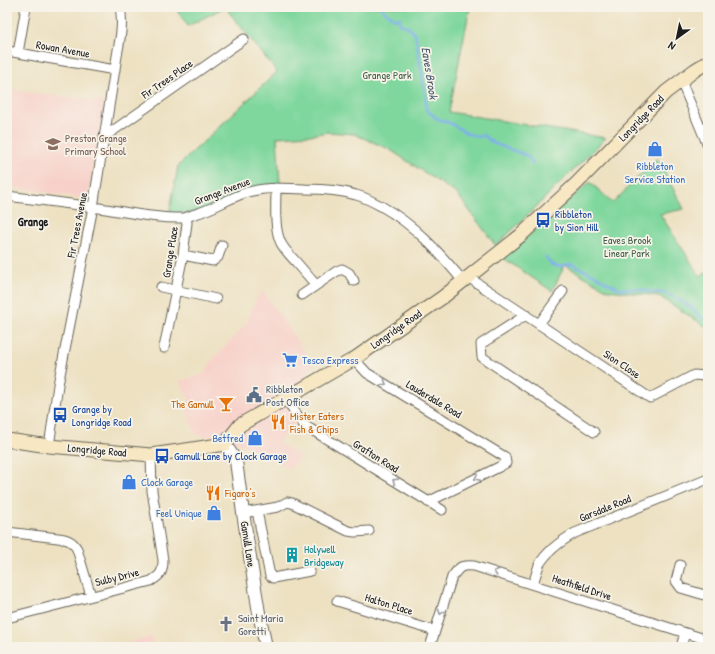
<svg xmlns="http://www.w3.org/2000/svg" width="715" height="654" viewBox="0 0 715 654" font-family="'Patrick Hand',sans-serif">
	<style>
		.built { fill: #f7d1c9 }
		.green { fill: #7fd79d; stroke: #4e7a5c }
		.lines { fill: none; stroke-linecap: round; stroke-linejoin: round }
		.stream { stroke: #7fafea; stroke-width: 2.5 }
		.minor-casing { stroke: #656156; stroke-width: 11 }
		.tertiary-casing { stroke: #656156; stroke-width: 14 }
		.secondary-casing { stroke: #656156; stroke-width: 15 }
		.minor { stroke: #fff; stroke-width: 9 }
		.tertiary { stroke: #fff; stroke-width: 12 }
		.secondary { stroke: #f7e8c3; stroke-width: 13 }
		.oneway { stroke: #999 }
		.labels { text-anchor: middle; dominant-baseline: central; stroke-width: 3.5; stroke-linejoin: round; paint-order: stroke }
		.street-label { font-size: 11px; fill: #1c1c1c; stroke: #f7f3e8 }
		.park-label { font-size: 11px; fill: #3f5d49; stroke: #f7f3e8 }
		.education-label { font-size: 11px; fill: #785e54; stroke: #f7f3e8; text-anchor: start }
		.shop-label { font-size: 11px; fill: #366cbe; stroke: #f7f3e8; text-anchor: start }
		.transit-label { font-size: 11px; fill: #164399; stroke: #f7f3e8; text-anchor: start }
		.service-label { font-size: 11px; fill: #4e5e75; stroke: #f7f3e8; text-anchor: start }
		.food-label { font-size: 11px; fill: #c56008; stroke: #f7f3e8; text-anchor: start }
		.culture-label { font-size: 11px; fill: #0d838f; stroke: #f7f3e8; text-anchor: start }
		.worship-label { font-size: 11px; fill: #5b616d; stroke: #f7f3e8; text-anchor: start }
		.water-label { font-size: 12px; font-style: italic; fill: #44576e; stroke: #f7f3e8 }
		.neighbourhood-label { font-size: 12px; font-weight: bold; fill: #1c1c1c; stroke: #f7f3e8 }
	</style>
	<rect width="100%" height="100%" fill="#f7f3e8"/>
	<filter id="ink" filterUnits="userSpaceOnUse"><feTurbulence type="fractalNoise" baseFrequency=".025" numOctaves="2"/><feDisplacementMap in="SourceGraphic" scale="8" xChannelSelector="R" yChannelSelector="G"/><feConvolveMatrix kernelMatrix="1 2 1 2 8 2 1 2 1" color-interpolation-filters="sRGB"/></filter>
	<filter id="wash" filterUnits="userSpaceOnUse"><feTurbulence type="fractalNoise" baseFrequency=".012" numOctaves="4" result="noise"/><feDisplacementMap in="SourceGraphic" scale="16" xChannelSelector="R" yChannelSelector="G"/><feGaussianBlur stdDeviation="0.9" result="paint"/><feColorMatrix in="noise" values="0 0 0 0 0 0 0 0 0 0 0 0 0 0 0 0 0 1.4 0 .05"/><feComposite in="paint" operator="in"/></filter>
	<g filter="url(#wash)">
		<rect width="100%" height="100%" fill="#ede1c2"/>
		<path class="built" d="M7,89L105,102L88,198L86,199L7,186Z
			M263,291L313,364L292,403L295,428L281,437L280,444L299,456L291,469L242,444L196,434L189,418L185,406L190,401L179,381L205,374L213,359L246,324L257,297Z
			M152,636L153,647H114Z"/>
		<path class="green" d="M175,7H470L449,112L606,138L496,246L457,194L389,149L354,134L328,132L310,135L277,137L280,184L195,213L169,215L178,166L277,72L225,7L188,26Z
			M657,158L684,209L660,214L700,276L708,272V328L659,296L608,290L565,265L552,291L503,258L590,182L613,203Z"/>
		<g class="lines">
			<path class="stream" d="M380,7L383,10L395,19L400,18L399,24L407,26L415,34L426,98V109L436,118L452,124L466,133L479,137L483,135L493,143L528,156L533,165
				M546,257L552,265L560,267L571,264L593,274L608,283L619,288L627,289H640L650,292L666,293L689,306L700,316L708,321"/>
		</g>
	</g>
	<g filter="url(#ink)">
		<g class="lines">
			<defs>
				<path id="minor" d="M7,51L115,70
					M18,53L26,7
					M681,81L708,146
					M104,137L244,39
					M276,188C276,204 274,226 280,241C283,249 291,256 297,263C303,270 310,278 316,285
					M7,196C40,200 73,204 106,209C132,213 158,219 184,218C188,217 192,215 195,214C214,209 230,197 248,192C267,187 286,188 305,189C322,189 340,190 356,195C365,197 373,202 381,206C415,225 438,251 463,281
					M183,255L213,261L218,257L222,245
					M468,277L650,398L694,375L705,376L708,380
					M161,287L216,299
					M302,295L337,271L342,269L349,273L354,281
					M526,315L481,344L482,357L594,432
					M539,324L563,291
					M164,348L183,255L187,223L186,218
					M354,359L367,373L505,457L506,463L499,467L428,502
					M286,399L304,425L442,510
					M49,446L58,385L93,207L118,50C121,35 123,22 120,7
					M257,511L270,576L273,578L310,571
					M243,513L278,507L287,502L292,503L348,531L355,532L369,531
					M7,532L58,538C67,539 73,541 77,549L91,596
					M680,565L676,581L681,588L708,596
					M533,584C535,578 537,571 539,565C547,551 561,541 575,533L708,479
					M337,601L435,631
					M7,618L151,581C161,575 163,572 163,560L152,491L151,455
					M430,647L452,577C460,566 461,565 474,566L708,640
					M681,647L685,633"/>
				<path id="tertiary" d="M225,444L236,461L243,513L259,613L266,647"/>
				<path id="secondary" d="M7,440L49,446L151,455L186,450L225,444L240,425L354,359L443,297L520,236L576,184L666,92L695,70L708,62"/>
			</defs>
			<use href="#minor" class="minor-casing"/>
			<use href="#tertiary" class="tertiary-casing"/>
			<use href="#secondary" class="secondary-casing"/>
			<use href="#minor" class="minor"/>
			<use href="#tertiary" class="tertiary"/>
			<use href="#secondary" class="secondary"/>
		</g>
		<defs><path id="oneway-chevron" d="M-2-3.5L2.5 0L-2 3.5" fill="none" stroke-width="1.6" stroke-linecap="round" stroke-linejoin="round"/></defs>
		<g class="oneway">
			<use href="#oneway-chevron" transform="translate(384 383) rotate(32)"/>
			<use href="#oneway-chevron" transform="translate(477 478) rotate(154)"/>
			<use href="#oneway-chevron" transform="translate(395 481) rotate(-148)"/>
			<use href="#oneway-chevron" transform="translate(496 572) rotate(-163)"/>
			<use href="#oneway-chevron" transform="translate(441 612) rotate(108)"/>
		</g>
	</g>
	<defs>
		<symbol id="school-bare" viewBox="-9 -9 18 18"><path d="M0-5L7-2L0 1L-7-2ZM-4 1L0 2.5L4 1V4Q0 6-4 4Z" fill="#8d6e63" stroke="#f7f3e8" stroke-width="2.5" paint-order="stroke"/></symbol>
		<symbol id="shop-bare" viewBox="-9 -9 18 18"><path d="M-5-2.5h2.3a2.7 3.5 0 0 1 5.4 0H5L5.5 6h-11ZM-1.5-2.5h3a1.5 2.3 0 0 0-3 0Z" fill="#3f7fe0" stroke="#f7f3e8" stroke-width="2.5" paint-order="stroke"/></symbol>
		<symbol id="bus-bare" viewBox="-9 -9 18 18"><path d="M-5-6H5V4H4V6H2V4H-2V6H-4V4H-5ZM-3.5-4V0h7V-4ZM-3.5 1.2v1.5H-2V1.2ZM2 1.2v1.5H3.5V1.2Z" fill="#1a4fb4" stroke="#f7f3e8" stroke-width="2.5" paint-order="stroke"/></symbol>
		<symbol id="supermarket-bare" viewBox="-9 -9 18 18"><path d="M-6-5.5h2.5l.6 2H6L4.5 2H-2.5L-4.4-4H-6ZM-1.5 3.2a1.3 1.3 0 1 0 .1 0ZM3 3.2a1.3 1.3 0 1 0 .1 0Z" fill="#3f7fe0" stroke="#f7f3e8" stroke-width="2.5" paint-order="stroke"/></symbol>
		<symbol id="civic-bare" viewBox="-9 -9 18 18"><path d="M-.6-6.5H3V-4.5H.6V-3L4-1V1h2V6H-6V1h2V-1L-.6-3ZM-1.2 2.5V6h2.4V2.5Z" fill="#5c6f8a" stroke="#f7f3e8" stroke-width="2.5" paint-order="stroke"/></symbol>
		<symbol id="bar-bare" viewBox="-9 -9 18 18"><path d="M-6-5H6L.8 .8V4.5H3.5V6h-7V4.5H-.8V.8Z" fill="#e8710a" stroke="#f7f3e8" stroke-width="2.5" paint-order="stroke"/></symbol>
		<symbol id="restaurant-bare" viewBox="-9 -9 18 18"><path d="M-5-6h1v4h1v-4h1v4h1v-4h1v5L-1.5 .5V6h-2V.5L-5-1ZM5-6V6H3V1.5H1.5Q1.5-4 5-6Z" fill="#e8710a" stroke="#f7f3e8" stroke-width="2.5" paint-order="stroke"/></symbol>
		<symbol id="building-bare" viewBox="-9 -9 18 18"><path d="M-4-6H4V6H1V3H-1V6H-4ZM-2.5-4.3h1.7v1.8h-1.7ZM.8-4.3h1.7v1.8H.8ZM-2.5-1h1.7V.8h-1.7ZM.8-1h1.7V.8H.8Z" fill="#0f9aa8" stroke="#f7f3e8" stroke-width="2.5" paint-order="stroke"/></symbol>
		<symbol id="church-bare" viewBox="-9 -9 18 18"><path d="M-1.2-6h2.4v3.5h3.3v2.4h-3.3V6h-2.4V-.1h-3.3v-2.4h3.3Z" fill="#6b7280" stroke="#f7f3e8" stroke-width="2.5" paint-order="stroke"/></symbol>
	</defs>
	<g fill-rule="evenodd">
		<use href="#school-bare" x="42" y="133" width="22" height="22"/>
		<use href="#shop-bare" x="644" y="138" width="22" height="22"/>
		<use href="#bus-bare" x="532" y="209" width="22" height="22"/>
		<use href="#supermarket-bare" x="279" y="349" width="22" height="22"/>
		<use href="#civic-bare" x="243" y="384" width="22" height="22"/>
		<use href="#bar-bare" x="215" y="393" width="22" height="22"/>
		<use href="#bus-bare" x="49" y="404" width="22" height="22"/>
		<use href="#restaurant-bare" x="267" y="411" width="22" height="22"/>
		<use href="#shop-bare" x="244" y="427" width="22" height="22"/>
		<use href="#bus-bare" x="151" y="445" width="22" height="22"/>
		<use href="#shop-bare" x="118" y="471" width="22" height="22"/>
		<use href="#restaurant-bare" x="202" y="482" width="22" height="22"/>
		<use href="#shop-bare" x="203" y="502" width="22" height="22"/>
		<use href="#building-bare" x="281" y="544" width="22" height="22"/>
		<use href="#church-bare" x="215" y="613" width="22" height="22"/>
	</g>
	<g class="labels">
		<g class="street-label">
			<text transform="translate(63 49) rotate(10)">Rowan Avenue</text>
			<text transform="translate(167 79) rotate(-35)">Fir Trees Place</text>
			<text transform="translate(641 118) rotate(-46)">Longridge Road</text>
			<text transform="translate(222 191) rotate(-21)">Grange Avenue</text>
			<text transform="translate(77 225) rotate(-79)">Fir Trees Avenue</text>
			<text transform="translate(170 252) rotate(-81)">Grange Place</text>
			<text transform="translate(396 329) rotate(-35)">Longridge Road</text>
			<text transform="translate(622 364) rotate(34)">Sion Close</text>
			<text transform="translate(434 399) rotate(31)">Lauderdale Road</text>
			<text transform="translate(97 450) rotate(5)">Longridge Road</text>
			<text transform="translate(376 456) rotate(32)">Grafton Road</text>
			<text transform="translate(605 508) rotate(-22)">Garsdale Road</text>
			<text transform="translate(248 544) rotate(81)">Gamull Lane</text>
			<text transform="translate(117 577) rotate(-14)">Sulby Drive</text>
			<text transform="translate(582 587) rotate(18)">Heathfield Drive</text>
			<text transform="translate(389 604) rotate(17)">Halton Place</text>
		</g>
		<g class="park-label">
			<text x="387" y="75">Grange Park</text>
			<text x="627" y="240">Eaves Brook<tspan x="627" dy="13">Linear Park</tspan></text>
		</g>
		<g class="education-label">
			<text x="65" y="138">Preston Grange<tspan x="65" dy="13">Primary School</tspan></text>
		</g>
		<g class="shop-label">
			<text x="655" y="166" text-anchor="middle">Ribbleton<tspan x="655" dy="13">Service Station</tspan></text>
			<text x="302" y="360">Tesco Express</text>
			<text x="243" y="438" text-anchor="end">Betfred</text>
			<text x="141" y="482">Clock Garage</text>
			<text x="202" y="513" text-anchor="end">Feel Unique</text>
		</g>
		<g class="transit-label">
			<text x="555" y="214">Ribbleton<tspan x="555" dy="13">by Sion Hill</tspan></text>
			<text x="72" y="409">Grange by<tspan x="72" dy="13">Longridge Road</tspan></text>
			<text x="174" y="456">Gamull Lane by Clock Garage</text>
		</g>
		<g class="service-label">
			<text x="266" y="389">Ribbleton<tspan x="266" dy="13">Post Office</tspan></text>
		</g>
		<g class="food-label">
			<text x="214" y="404" text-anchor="end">The Gamull</text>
			<text x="290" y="416">Mister Eaters<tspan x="290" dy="13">Fish &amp; Chips</tspan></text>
			<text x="225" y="493">Figaro's</text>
		</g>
		<g class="culture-label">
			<text x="304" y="549">Holywell<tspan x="304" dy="13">Bridgeway</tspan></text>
		</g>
		<g class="worship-label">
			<text x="238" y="618">Saint Maria<tspan x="238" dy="13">Goretti</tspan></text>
		</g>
		<g class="water-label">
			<text transform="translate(430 73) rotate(81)">Eaves Brook</text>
		</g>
		<g class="neighbourhood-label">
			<text x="33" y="221">Grange</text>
		</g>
	</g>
	<rect width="715" height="654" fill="none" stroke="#f7f3e8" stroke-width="24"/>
	<g transform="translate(677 38) rotate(213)" stroke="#f7f3e8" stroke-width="3" paint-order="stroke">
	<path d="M0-3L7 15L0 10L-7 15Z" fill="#1c1c1c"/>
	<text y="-6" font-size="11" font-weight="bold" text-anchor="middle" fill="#1c1c1c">N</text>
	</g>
</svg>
